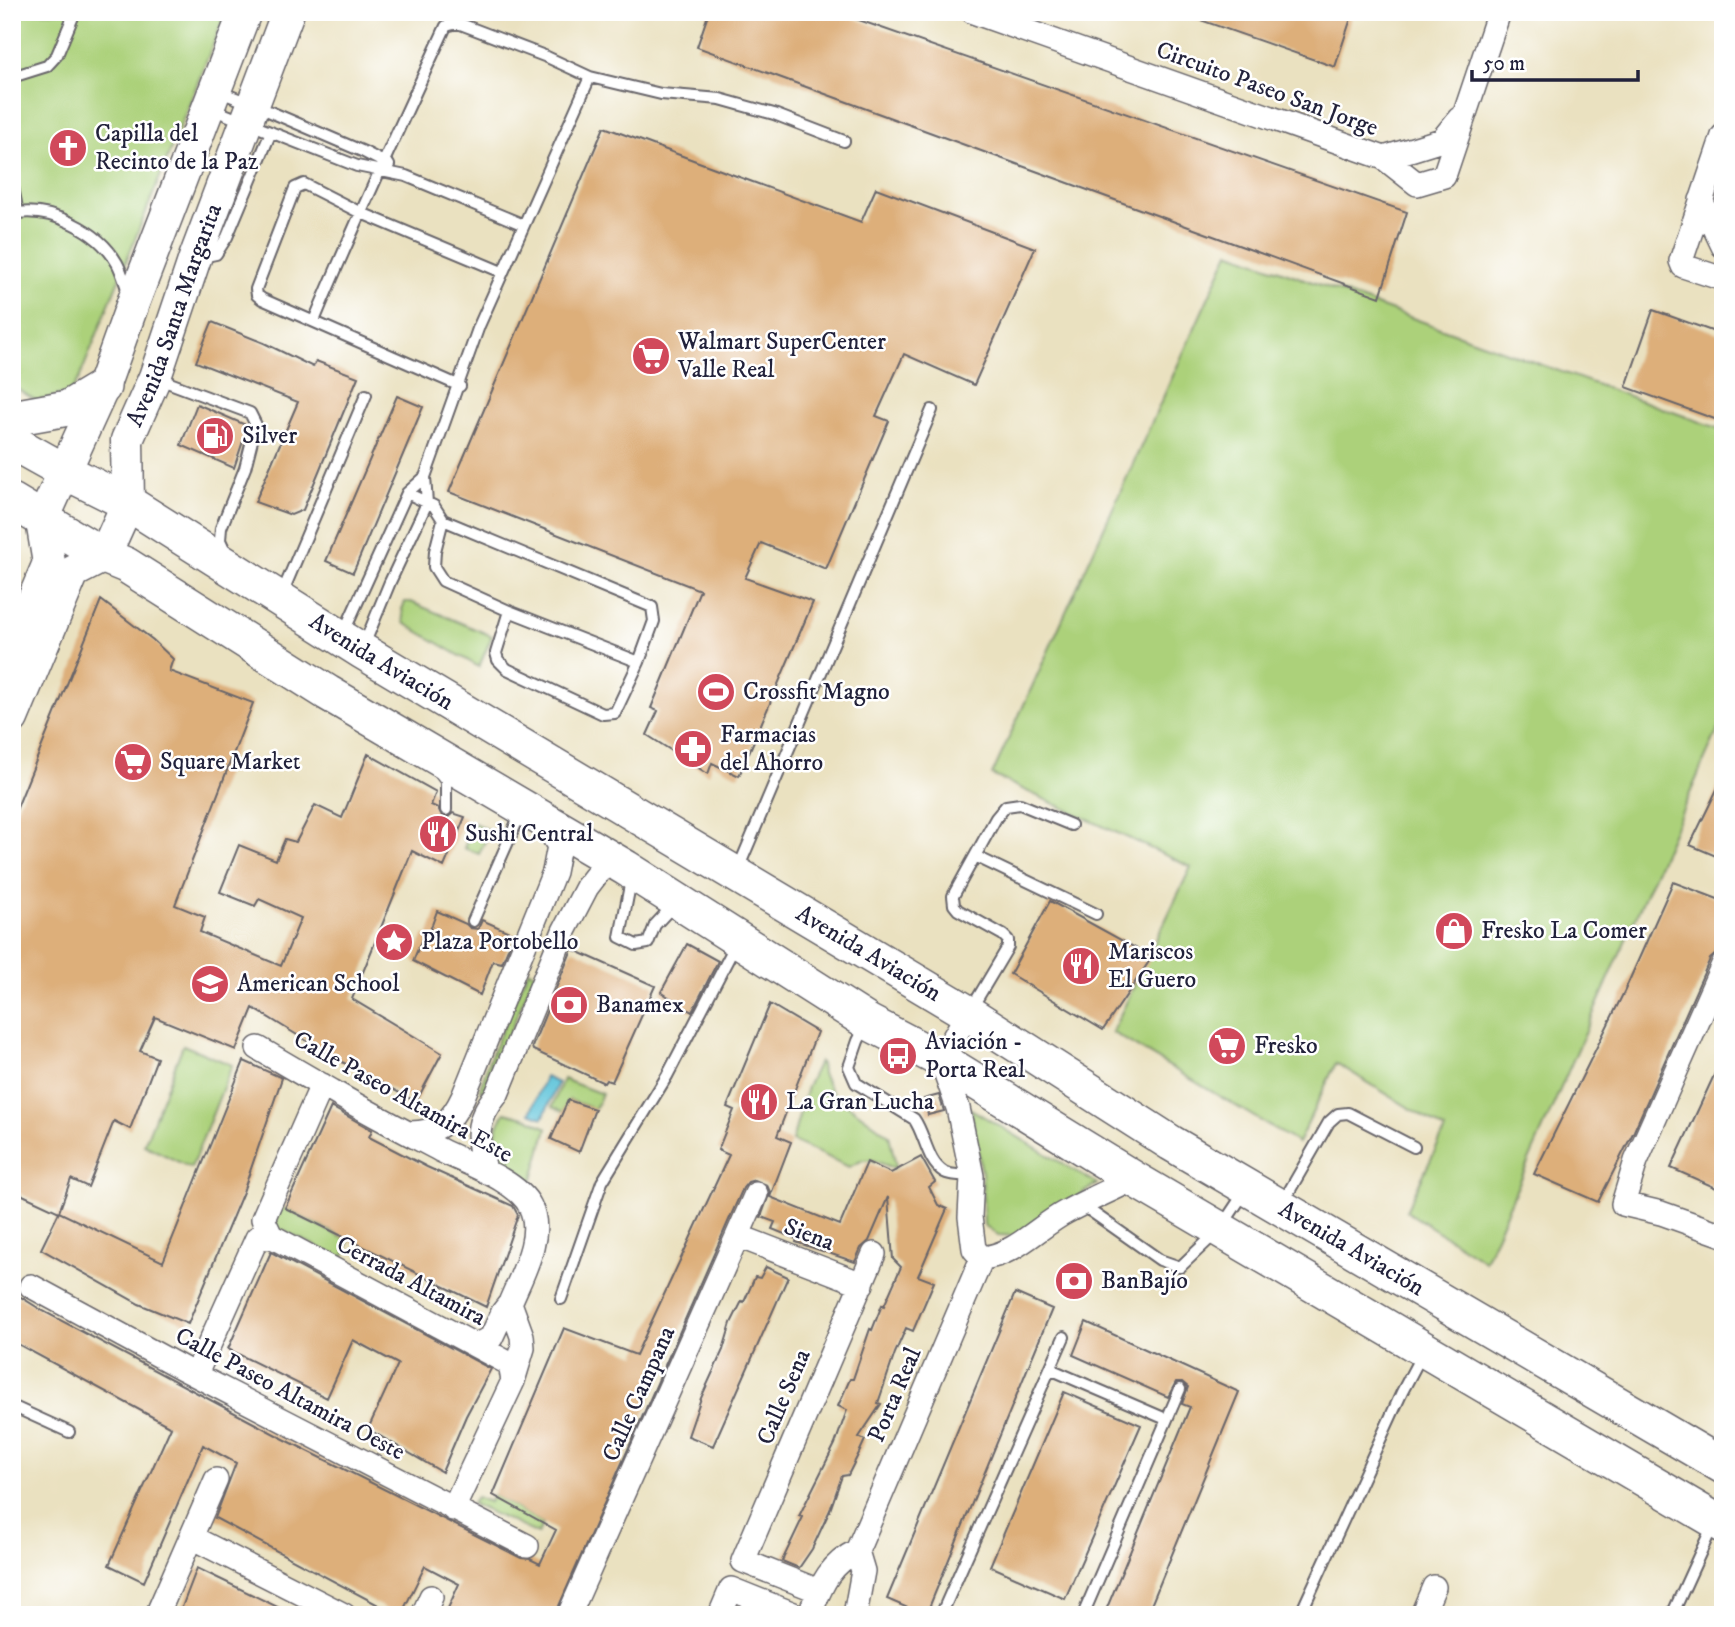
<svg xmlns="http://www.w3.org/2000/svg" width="1735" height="1627" viewBox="0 0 1735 1627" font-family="'IM FELL DW Pica',serif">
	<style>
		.green { fill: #acd17a; stroke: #677a5a; stroke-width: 2 }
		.water { fill: #5cc3d9; stroke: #3f728a; stroke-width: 2 }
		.building { fill: #ddaf7a }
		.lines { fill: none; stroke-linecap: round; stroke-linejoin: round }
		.lane-casing { stroke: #68656a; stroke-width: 14 }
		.street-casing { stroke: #68656a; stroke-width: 26 }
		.secondary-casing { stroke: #68656a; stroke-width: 35 }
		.primary-casing { stroke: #68656a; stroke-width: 38 }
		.lane { stroke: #fff; stroke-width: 10 }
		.street { stroke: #fff; stroke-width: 23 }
		.secondary { stroke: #fff; stroke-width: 32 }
		.primary { stroke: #fff; stroke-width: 35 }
		.labels { text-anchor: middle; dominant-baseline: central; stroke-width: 5; stroke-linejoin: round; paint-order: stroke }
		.street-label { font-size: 24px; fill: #22223b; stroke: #fff }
		.poi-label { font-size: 24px; fill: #22223b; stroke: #fff; text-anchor: start }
	</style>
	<rect width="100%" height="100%" fill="#fff"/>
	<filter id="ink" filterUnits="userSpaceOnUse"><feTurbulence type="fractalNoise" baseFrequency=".0143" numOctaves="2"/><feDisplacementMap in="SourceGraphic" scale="14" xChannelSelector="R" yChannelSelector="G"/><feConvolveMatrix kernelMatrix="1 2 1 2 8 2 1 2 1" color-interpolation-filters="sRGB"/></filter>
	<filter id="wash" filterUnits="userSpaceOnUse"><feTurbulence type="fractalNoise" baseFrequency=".00686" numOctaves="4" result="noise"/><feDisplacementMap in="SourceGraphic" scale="28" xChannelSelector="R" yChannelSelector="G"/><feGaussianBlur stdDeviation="1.57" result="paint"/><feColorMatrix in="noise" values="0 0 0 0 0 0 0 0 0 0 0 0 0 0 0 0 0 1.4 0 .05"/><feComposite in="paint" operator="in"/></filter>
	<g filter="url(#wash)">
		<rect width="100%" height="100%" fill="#eae1c0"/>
		<path class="green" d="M12,12H226L79,379L71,392L37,401L12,386Z
			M1229,252L1723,430V718L1485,1261L1406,1211L1445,1130L1336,1063L1298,1143L1112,1032L1191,867L992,775Z
			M405,602H411L492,636L479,667L404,623L402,609Z
			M474,823L490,831L479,854L464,848Z
			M528,970L535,973L486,1088L482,1091L480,1089L489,1060Z
			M183,1045L232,1065L191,1168L144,1145Z
			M819,1062L821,1064L822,1074L833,1094L889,1135L896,1166L894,1168L872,1160H863L849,1167L792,1141L807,1087Z
			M563,1079L602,1094L595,1109L569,1100L563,1112L552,1107Z
			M971,1109L1097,1184L1015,1236L998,1235L984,1225L982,1174Z
			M505,1112L528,1118L547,1128L532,1182C498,1162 482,1150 505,1112Z
			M285,1208L349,1241L343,1259L275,1227L279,1209Z
			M493,1495L543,1523L538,1534L472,1504L476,1497L489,1502Z"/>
		<path class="water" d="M545,1077L558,1083L543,1118L530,1113Z"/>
		<g id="blocks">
			<path class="building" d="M709,12H836L1407,212L1380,297L697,47Z
				M1187,12H1353L1335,67L1186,15Z
				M604,127L861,222L876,188L1035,248L974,385L904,354L876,416L889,421L826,569L761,543L745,578L813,602L739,776L712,763L708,774L647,735L658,711L651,708L700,590L449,492Z
				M1653,310L1723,335V422L1626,387Z
				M212,322L264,343L313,367L316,361L358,377L303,510L291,515L255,502L298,402L196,362Z
				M397,396L423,407L353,573L326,561Z
				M197,404L248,426L234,468L181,445Z
				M101,600L153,640L173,659L169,671L253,703L175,905L205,917L200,932L281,966L301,918L259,899L255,906L220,892L239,845L276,860L285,839L296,842L315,805L342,818L368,754L436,792L431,805L438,808L442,816L447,818L453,813L465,817L444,867L412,851L352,999L442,1053L416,1102L333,1057L253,1008L236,1050L155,1017L140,1051L157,1058L130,1129L114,1121L88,1187L71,1179L59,1212L12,1190V820Z
				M1723,777V859L1690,845Z
				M1673,882L1723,901V942L1718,952L1710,959L1634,1131L1598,1202L1534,1174L1625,990Z
				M1050,901L1152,957L1103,1030L1010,974Z
				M437,911L466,924L470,928L478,929L482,920L514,934L502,963L493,961L480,995L413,961L424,934L428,936Z
				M687,944L718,961L692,1012L661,992Z
				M572,949L655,986L612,1082L606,1080L604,1083L533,1050L532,1047Z
				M770,1004L817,1032L777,1136L791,1142L770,1197L840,1225L867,1162L891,1173L921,1157L935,1182L929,1187L938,1205L947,1209L918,1276L934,1282L913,1331L906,1328L895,1353L878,1403L881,1404L859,1437L865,1440L859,1453L848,1475L842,1476L830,1510L812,1549L799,1568L782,1561L803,1517L799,1516L835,1444L847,1410L838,1406L850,1379H853L870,1329L872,1330L882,1305L884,1306L901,1267L893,1259L888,1197L869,1241L861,1248L855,1262L796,1242L797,1239L772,1229L775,1222L761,1217L770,1192L767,1185L755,1180L748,1182L743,1188L555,1615H445L459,1584L425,1566L401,1615H397L215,1518L236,1463L203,1445L144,1582L109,1565L171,1427L12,1341V1310L19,1296L43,1311L280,1437L521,1558L530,1559L540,1564L556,1530L493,1495L564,1328L636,1355L729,1155L718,1150L734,1110L727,1107Z
				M1723,1056V1191L1671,1168Z
				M244,1061L282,1078L243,1192L188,1324L139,1304L41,1249L59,1212L163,1262Z
				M939,1095L944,1111L928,1115L924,1099Z
				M568,1100L595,1109L579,1152L551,1139Z
				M331,1107L372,1130L369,1137L427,1167L513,1206L518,1215L486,1307L285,1208Z
				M271,1252L491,1369L466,1416L442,1472L368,1429L398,1364L353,1340L327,1398L228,1349Z
				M766,1267L788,1277L713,1446L688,1436L701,1398L723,1350L731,1323L742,1301L744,1302L755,1277L760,1278Z
				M1015,1293L1052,1309L926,1615H924L887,1599Z
				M1086,1322L1239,1392L1147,1615H1104L1190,1407L1182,1404L1188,1387L1182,1382H1176L1168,1397L1073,1355Z
				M1064,1392L1141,1425L1065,1599L990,1566Z
				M197,1568L294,1615H179Z"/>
		</g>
	</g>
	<g filter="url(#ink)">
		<use href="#blocks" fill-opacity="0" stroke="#68656a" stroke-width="2"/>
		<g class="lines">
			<defs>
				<path id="lane" d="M12,77L47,66L57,55L75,12
					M590,77L661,94L720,99L774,114L844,141
					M217,91L252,104L364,152L389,165
					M209,108L357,166L406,176L524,225
					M12,182L18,213
					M12,214C50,206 98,230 117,263C122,272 125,284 129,294
					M201,257L216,254L227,237L271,132
					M314,321C355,222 401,124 446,26L458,23L547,57L590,77L479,326L425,477L427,503L390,582L364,645
					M159,379L250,413L256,425L245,468L221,528L220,540L226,553
					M460,386L262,299L257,295L256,289L295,188L304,184L359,212L502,272
					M407,493L434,506L443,520L652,607L654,621L639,662L509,611L443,581L434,567L435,551L443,520
					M281,596L366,395
					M509,611L496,653L498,660L507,669L603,714L615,713L639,662
					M343,634L407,493L425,477
					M439,772L446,781V810
					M975,856L1096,914
					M738,869L932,410
					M631,880L620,937L636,945L648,943L655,925L668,911L678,910
					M473,921L519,817L516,812
					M970,1011L1008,947V940L1003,935L958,910L954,905L953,896L996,818L1006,806L1020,804L1071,825
					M865,1027L858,1041L849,1067L856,1083L914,1119C925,1134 927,1162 944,1172C951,1176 964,1175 971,1176
					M1283,1202L1329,1122L1338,1114L1348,1113L1414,1147
					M1082,1205L1160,1260L1180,1267L1220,1229L1246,1190
					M561,1299L602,1182L667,1076L737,942
					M1050,1369L1166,1419
					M12,1406L69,1432
					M941,1615L1064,1337
					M1083,1615L1180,1389
					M1300,1615L1402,1392L1422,1354
					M1672,1615L1713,1525"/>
				<path id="street" d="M973,12L1384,158L1417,184L1444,176L1499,12
					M1723,136L1681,261L1683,266L1723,279
					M1384,158L1442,140L1459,119
					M1701,200L1723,246
					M1723,965L1636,1161L1623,1204L1661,1213L1723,1235
					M968,1013L941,1060L958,1108L972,1176L970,1217L974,1249L982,1258
					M258,1048C282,1062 307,1077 332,1091C367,1112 404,1131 440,1150C465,1163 517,1180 530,1206C545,1236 521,1276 510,1303L522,1336L523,1348L513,1381L453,1509
					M410,1133C439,1132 451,1123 463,1097L554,872L559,846L544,822
					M485,1170C477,1138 474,1122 497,1094L564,931L587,887L600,870L617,863
					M271,1236L510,1364L513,1381
					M738,1236L862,1284
					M982,1258C1015,1255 1038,1227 1066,1212C1088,1200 1111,1190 1134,1179
					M31,1286L182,1368L527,1546
					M476,1345L491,1338L503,1312L510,1303
					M196,1374L257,1238L271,1236L263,1219L322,1085
					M191,1537L344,1615
					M819,1591L743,1561L874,1254
					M157,1615L216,1480
					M423,1615L431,1597
					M569,1615L756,1194
					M720,1615L731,1589L796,1615
					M809,1615C821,1587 828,1565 857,1551
					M855,1615L863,1571L857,1551L982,1258
					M1422,1615L1434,1587"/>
				<g id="secondary">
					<path d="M12,651L49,563L42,521L103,387L133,303L245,12"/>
					<path id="s1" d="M12,718L73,572L104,556L128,503L127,440L155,377L195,258L288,12"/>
				</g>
				<g id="primary">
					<path d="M12,418L68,408L103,387"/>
					<path id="s2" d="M12,442L64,471L128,503L362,651L968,1013L1171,1143L1723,1466"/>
					<path d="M12,501L104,556L126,565L328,693L626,868L868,1022L941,1060L1134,1179L1723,1525"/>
				</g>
			</defs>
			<use href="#lane" class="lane-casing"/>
			<use href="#street" class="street-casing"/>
			<use href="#secondary" class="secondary-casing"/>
			<use href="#primary" class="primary-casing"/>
			<use href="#lane" class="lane"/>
			<use href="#street" class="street"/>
			<use href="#secondary" class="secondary"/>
			<use href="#primary" class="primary"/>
		</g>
	</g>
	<defs>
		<symbol id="church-disc" viewBox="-11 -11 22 22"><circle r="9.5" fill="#d1495b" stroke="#fff"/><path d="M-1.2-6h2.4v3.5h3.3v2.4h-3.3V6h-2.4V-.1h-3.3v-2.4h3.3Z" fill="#fff"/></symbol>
		<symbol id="supermarket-disc" viewBox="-11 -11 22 22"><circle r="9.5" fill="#d1495b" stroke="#fff"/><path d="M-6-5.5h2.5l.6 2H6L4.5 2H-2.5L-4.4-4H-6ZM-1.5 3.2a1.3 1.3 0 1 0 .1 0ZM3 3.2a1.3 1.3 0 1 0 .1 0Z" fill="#fff"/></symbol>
		<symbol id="fuel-disc" viewBox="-11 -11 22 22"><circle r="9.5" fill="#d1495b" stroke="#fff"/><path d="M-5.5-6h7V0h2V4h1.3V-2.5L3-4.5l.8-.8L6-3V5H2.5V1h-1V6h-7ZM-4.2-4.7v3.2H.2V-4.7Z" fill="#fff"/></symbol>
		<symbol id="stadium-disc" viewBox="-11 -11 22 22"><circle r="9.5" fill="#d1495b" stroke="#fff"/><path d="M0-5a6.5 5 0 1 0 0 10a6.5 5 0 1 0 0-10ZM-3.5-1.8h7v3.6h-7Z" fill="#fff"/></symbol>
		<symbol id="pharmacy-disc" viewBox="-11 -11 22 22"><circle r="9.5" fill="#d1495b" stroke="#fff"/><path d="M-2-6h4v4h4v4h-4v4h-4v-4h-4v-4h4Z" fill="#fff"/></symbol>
		<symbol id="restaurant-disc" viewBox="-11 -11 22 22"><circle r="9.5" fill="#d1495b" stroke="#fff"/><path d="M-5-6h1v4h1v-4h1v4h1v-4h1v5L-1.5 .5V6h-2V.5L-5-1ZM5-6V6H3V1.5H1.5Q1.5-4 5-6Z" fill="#fff"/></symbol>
		<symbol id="shop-disc" viewBox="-11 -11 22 22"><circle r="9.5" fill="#d1495b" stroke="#fff"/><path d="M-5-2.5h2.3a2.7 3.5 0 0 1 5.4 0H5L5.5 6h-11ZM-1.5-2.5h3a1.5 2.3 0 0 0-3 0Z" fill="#fff"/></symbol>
		<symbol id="sight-disc" viewBox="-11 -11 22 22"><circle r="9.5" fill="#d1495b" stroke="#fff"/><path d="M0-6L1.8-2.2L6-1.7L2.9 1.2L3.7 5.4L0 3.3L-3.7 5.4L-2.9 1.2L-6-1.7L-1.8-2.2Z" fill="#fff"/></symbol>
		<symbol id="school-disc" viewBox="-11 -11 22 22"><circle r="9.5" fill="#d1495b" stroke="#fff"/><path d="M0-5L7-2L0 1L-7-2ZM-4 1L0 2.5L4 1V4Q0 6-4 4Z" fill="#fff"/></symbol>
		<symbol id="bank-disc" viewBox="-11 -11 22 22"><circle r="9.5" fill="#d1495b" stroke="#fff"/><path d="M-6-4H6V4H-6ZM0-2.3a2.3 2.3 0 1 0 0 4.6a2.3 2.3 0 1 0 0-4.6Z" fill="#fff"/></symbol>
		<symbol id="bus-disc" viewBox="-11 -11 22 22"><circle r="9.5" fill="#d1495b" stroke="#fff"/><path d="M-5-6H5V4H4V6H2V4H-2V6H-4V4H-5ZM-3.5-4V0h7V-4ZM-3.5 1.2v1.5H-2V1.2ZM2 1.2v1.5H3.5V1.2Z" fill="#fff"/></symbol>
	</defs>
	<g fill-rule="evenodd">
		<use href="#church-disc" x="46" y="126" width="44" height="44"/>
		<use href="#supermarket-disc" x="629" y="334" width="44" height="44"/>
		<use href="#fuel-disc" x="193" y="414" width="44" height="44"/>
		<use href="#stadium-disc" x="694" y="670" width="44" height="44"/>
		<use href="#pharmacy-disc" x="671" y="727" width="44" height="44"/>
		<use href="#supermarket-disc" x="111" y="740" width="44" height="44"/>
		<use href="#restaurant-disc" x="416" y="812" width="44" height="44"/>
		<use href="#shop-disc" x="1432" y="909" width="44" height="44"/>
		<use href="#sight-disc" x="372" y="920" width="44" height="44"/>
		<use href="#restaurant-disc" x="1059" y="944" width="44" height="44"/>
		<use href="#school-disc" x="188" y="962" width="44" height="44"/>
		<use href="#bank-disc" x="547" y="983" width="44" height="44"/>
		<use href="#supermarket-disc" x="1205" y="1024" width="44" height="44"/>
		<use href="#bus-disc" x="876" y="1034" width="44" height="44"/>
		<use href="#restaurant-disc" x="737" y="1080" width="44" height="44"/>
		<use href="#bank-disc" x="1052" y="1259" width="44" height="44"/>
	</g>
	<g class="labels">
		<g class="street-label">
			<text transform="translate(1267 89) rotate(20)">Circuito Paseo San Jorge</text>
			<text stroke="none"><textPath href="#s1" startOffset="448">Avenida Santa Margarita</textPath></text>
			<text stroke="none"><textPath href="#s2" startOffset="430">Avenida Aviación</textPath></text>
			<text stroke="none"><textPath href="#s2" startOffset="998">Avenida Aviación</textPath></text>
			<text transform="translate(403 1097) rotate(29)">Calle Paseo Altamira Este</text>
			<text transform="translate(809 1235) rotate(21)">Siena</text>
			<text stroke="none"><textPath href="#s2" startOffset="1564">Avenida Aviación</textPath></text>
			<text transform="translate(411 1281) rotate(28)">Cerrada Altamira</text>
			<text transform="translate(290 1394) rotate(28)">Calle Paseo Altamira Oeste</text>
			<text transform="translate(639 1394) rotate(-66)">Calle Campana</text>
			<text transform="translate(895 1395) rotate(-67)">Porta Real</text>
			<text transform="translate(784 1397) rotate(-67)">Calle Sena</text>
		</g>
		<g class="poi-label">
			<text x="95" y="134">Capilla del<tspan x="95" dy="28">Recinto de la Paz</tspan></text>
			<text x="678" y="342">Walmart SuperCenter<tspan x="678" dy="28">Valle Real</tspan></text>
			<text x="242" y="436">Silver</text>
			<text x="743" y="692">Crossfit Magno</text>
			<text x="720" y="735">Farmacias<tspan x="720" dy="28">del Ahorro</tspan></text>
			<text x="160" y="762">Square Market</text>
			<text x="465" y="834">Sushi Central</text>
			<text x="1481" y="931">Fresko La Comer</text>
			<text x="421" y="942">Plaza Portobello</text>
			<text x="1108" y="952">Mariscos<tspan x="1108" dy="28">El Guero</tspan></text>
			<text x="237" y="984">American School</text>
			<text x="596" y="1005">Banamex</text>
			<text x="925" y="1042">Aviación -<tspan x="925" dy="28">Porta Real</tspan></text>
			<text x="1254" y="1046">Fresko</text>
			<text x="786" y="1102">La Gran Lucha</text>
			<text x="1101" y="1281">BanBajío</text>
		</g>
	</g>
	<rect width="1735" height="1627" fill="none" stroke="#fff" stroke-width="42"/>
	<path d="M1472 70v10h166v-10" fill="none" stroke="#22223b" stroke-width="3.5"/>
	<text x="1483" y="70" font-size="21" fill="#22223b" stroke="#ffffff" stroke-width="5" paint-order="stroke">50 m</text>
</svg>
